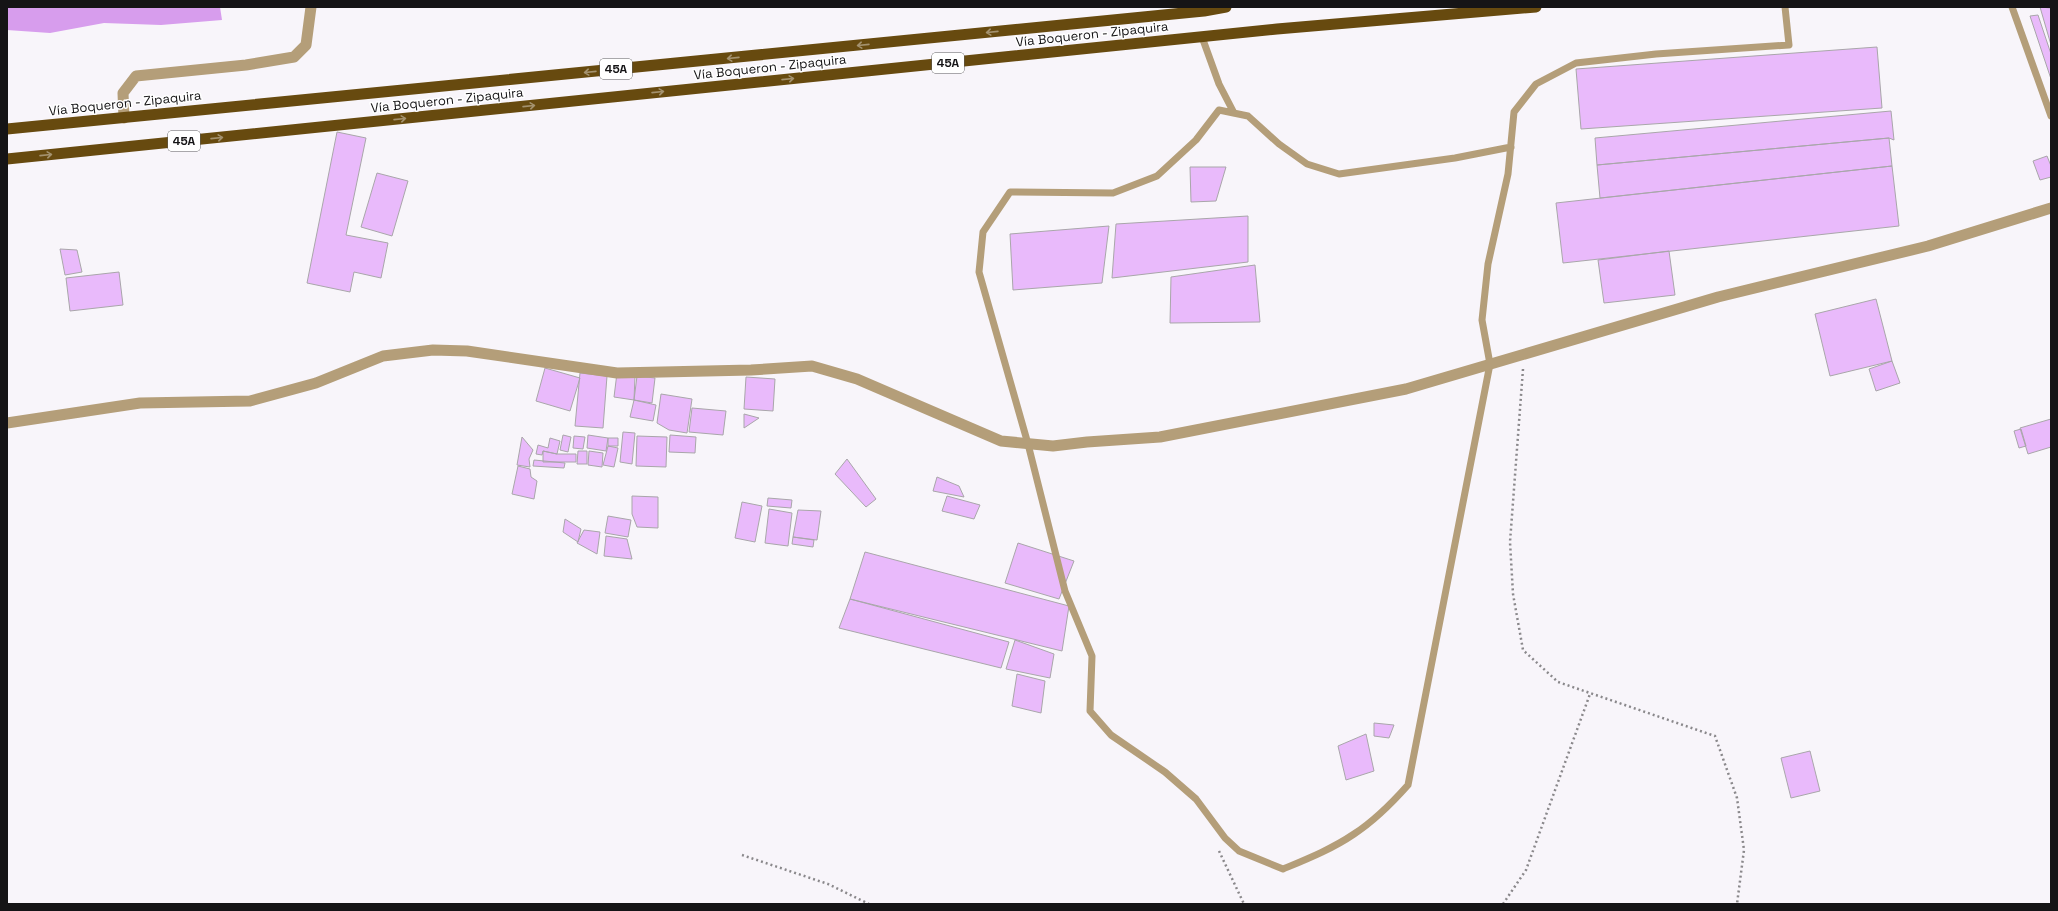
<svg xmlns="http://www.w3.org/2000/svg" width="2058" height="911" viewBox="0 0 2058 911" font-family="'Space Grotesk',sans-serif">
	<style>
		.water { fill: #d79ded }
		.building { fill: #e9bafb; stroke: #a9a6aa }
		.lines { fill: none; stroke-linecap: round; stroke-linejoin: round }
		.path { stroke: #8a888b; stroke-width: 2.5; stroke-dasharray: 2 3; stroke-linecap: butt }
		.service { stroke: #b49e79; stroke-width: 7 }
		.minor { stroke: #b49e79; stroke-width: 11 }
		.trunk { stroke: #674a0f; stroke-width: 11 }
		.oneway { stroke: #a4926f }
		.labels { text-anchor: middle; dominant-baseline: central; stroke-width: 3; stroke-linejoin: round; paint-order: stroke }
		.shield { fill: #fff; stroke: #5b5a5c; stroke-width: 1 }
		.shield-label { font-size: 12px; font-weight: bold; fill: #151416 }
		.street-label { font-size: 13px; fill: #151416; stroke: #fff }
	</style>
	<rect width="100%" height="100%" fill="#f8f5fa"/>
	<path class="water" d="M7,7H220L222,20L161,25L104,23L50,33L7,30Z"/>
	<path class="building" d="M2040,7L2051,8V45Z
		M2038,15L2051,54V79L2030,16Z
		M1877,47L1882,108L1581,129L1576,69Z
		M1891,111L1894,140L1889,138L1597,165L1595,138Z
		M337,132L366,138L346,235L388,243L381,278L354,272L350,292L307,283Z
		M1889,138L1892,166L1600,198L1597,165Z
		M2047,156L2051,166V177L2040,180L2033,161Z
		M1892,166L1899,226L1563,263L1556,203Z
		M1190,167H1226L1216,201L1191,202Z
		M377,173L408,181L392,236L361,227Z
		M1248,216V262L1112,278L1116,224Z
		M1109,226L1102,283L1013,290L1010,234Z
		M60,249L77,250L82,272L65,275Z
		M1669,251L1675,295L1604,303L1598,260Z
		M1255,265L1260,322L1170,323L1171,277Z
		M119,272L123,305L70,311L66,278Z
		M1876,299L1892,361L1830,376L1815,314Z
		M1892,361L1900,383L1876,391L1869,369Z
		M545,368L580,378L570,411L536,401Z
		M580,373L607,376L603,428L575,426Z
		M617,373L635,376L634,400L614,397Z
		M637,376L655,378L652,403L634,400Z
		M746,377L775,379L773,411L744,409Z
		M661,394L692,399L687,433L669,430L657,423Z
		M634,400L656,405L653,421L630,417Z
		M692,408L726,411L723,435L689,432Z
		M744,414L759,418L744,428Z
		M2051,419V447L2028,454L2020,428Z
		M2021,429L2026,446L2019,448L2014,431Z
		M623,432L635,433L632,464L620,462Z
		M563,435L571,437L568,452L560,450Z
		M588,435L608,438L606,451L587,448Z
		M670,435L696,437L695,453L669,452Z
		M574,436L585,437L583,449L573,448Z
		M637,436L667,437L666,467L636,466Z
		M522,437L533,450L529,459L530,467L517,465Z
		M550,438L560,441L557,454L543,451L542,455L536,454L538,445L548,448Z
		M608,438H618V446H608Z
		M608,446L618,448L614,467L603,465Z
		M543,451L557,454H576V462H543Z
		M578,451H587V464H577Z
		M589,451L603,453L602,467L588,465Z
		M847,459L876,499L866,507L835,474Z
		M534,460L565,463L564,468L533,466Z
		M518,466L530,469L531,477L537,481L534,499L512,494Z
		M937,477L959,486L964,497L933,491Z
		M632,496L658,497V528L637,527L632,514Z
		M947,496L980,505L974,519L942,511Z
		M768,498L792,500L791,508L767,506Z
		M742,502L762,506L755,542L735,538Z
		M769,509L792,513L788,546L765,543Z
		M798,510L821,511L817,540L793,537Z
		M608,516L631,520L628,537L605,533Z
		M565,519L581,529L578,542L563,532Z
		M584,530L600,532L597,554L577,543Z
		M606,536L627,539L632,559L604,556Z
		M793,537L814,540L813,547L792,544Z
		M1018,543L1074,561L1059,599L1005,583Z
		M865,552L1069,606L1062,651L850,599Z
		M850,599L1009,642L1001,668L839,628Z
		M1015,640L1054,654L1050,678L1006,669Z
		M1017,674L1045,681L1041,713L1012,706Z
		M1374,723L1394,725L1389,738L1374,736Z
		M1366,734L1374,771L1346,780L1338,746Z
		M1810,751L1820,791L1791,798L1781,758Z"/>
	<g class="lines">
		<path class="path" d="M1523,369L1510,542L1513,594L1523,650L1558,682L1715,736L1737,798L1744,850L1737,904
			M1219,851L1244,904
			M742,855L828,884L869,904
			M1503,904L1526,870L1590,694"/>
		<path class="service" d="M2012,7L2051,116
			M1202,37L1219,84L1234,113
			M1511,147L1455,158L1339,174L1307,164L1279,144L1248,116L1219,110L1196,140L1157,176L1113,193L1010,192L983,232L979,272L1028,444L1065,591L1092,656L1090,711L1111,735L1165,772L1196,799L1225,838L1239,851L1283,869C1307,859 1332,849 1354,834C1374,821 1392,803 1408,785L1490,364L1482,320L1488,264L1508,174L1514,112L1536,84L1576,63L1656,54L1789,45L1785,7"/>
		<path class="minor" d="M124,118L123,93L136,76L246,65L294,57L306,45L311,7
			M7,423L140,403L250,401L316,383L383,356L433,350L467,351L617,373L751,370L812,366L857,379L1001,441L1053,446L1087,442L1160,437L1406,389L1718,297L1928,246L2051,208"/>
		<path class="trunk" d="M7,129L1204,11L1226,7
			M7,159L1277,29L1536,7"/>
	</g>
	<defs><path id="oneway-shaft" d="M-6 0H5M1.5-3L5.5 0L1.5 3" fill="none" stroke-width="1.6" stroke-linecap="round" stroke-linejoin="round"/></defs>
	<g class="oneway">
		<use href="#oneway-shaft" transform="translate(992 32) rotate(174)"/>
		<use href="#oneway-shaft" transform="translate(863 45) rotate(174)"/>
		<use href="#oneway-shaft" transform="translate(733 58) rotate(174)"/>
		<use href="#oneway-shaft" transform="translate(590 72) rotate(174)"/>
		<use href="#oneway-shaft" transform="translate(788 79) rotate(-6)"/>
		<use href="#oneway-shaft" transform="translate(658 92) rotate(-6)"/>
		<use href="#oneway-shaft" transform="translate(529 106) rotate(-6)"/>
		<use href="#oneway-shaft" transform="translate(400 119) rotate(-6)"/>
		<use href="#oneway-shaft" transform="translate(217 138) rotate(-6)"/>
		<use href="#oneway-shaft" transform="translate(46 155) rotate(-6)"/>
	</g>
	<g class="labels">
		<g class="shield">
			<rect x="932" y="53" width="32" height="20" rx="3"/>
			<rect x="600" y="59" width="32" height="20" rx="3"/>
			<rect x="168" y="131" width="32" height="20" rx="3"/>
		</g>
		<g class="shield-label">
			<text x="948" y="63">45A</text>
			<text x="616" y="69">45A</text>
			<text x="184" y="141">45A</text>
		</g>
		<g class="street-label">
			<text transform="translate(1092 34) rotate(-6)">Vía Boqueron - Zipaquira</text>
			<text transform="translate(770 67) rotate(-6)">Vía Boqueron - Zipaquira</text>
			<text transform="translate(447 100) rotate(-6)">Vía Boqueron - Zipaquira</text>
			<text transform="translate(125 103) rotate(-6)">Vía Boqueron - Zipaquira</text>
		</g>
	</g>
	<rect width="2058" height="911" fill="none" stroke="#151416" stroke-width="16"/>
</svg>
